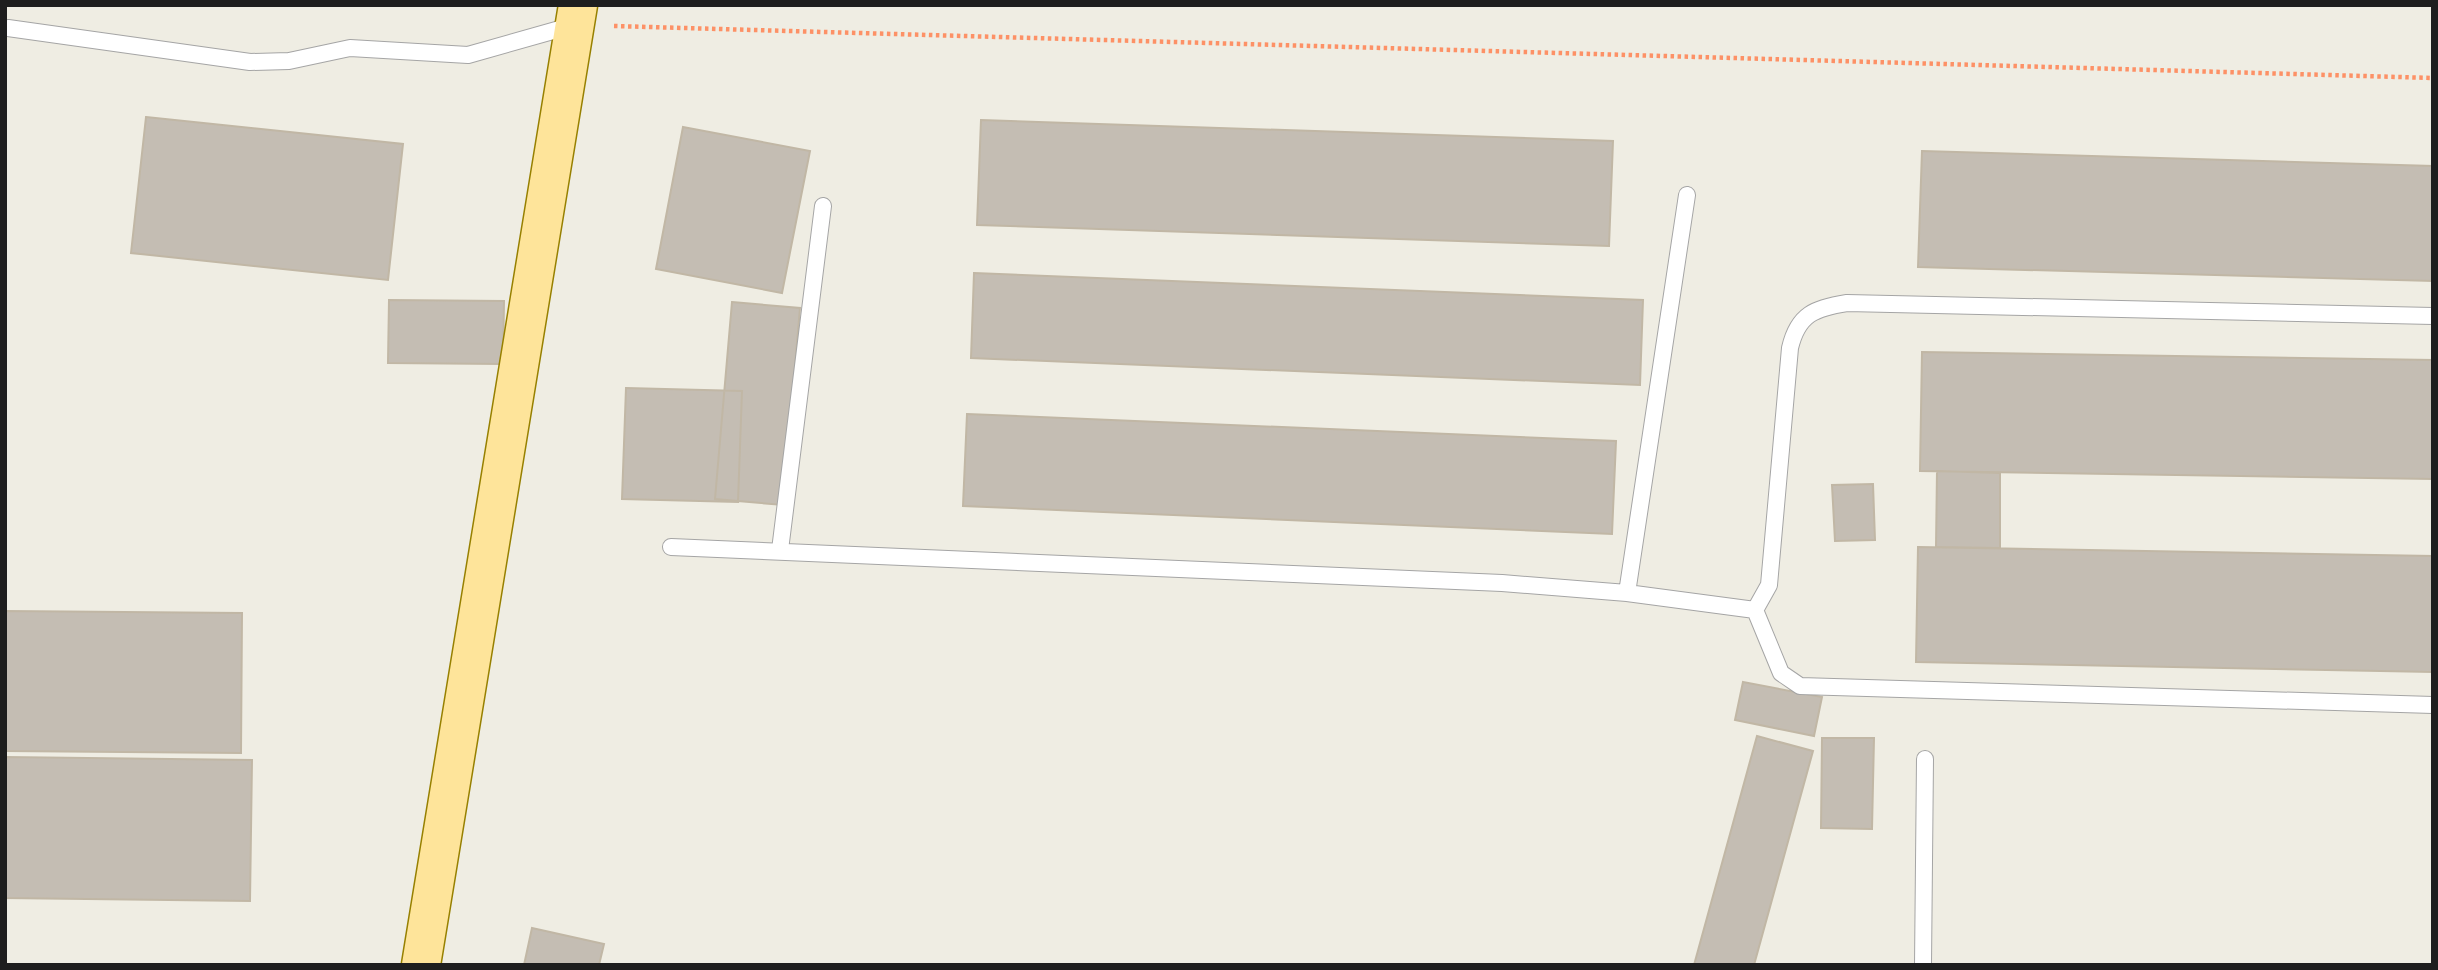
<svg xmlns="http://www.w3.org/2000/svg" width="2438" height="970" viewBox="0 0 2438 970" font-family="Rubik,sans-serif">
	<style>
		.building { fill: #c4bdb3; stroke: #c1b7a5; stroke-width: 2 }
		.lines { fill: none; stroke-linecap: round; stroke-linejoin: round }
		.lane-casing { stroke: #a5a5a5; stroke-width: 18 }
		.primary-casing { stroke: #978000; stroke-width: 41 }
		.path { stroke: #fd9166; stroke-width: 4.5; stroke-dasharray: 3.5 3.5; stroke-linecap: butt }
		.lane { stroke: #fff; stroke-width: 16 }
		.primary { stroke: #fee49a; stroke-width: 38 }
	</style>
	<rect width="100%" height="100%" fill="#efede3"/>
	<path class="building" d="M146,117L403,144L388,280L131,253Z
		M981,120L1613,141L1609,246L977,225Z
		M683,127L810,151L782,293L656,269Z
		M1922,151L2433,166V281L1918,267Z
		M974,273L1643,300L1640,385L971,358Z
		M389,300L504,301L503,364L388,363Z
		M732,302L800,308L783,505L715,499Z
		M1922,352L2433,360V479L1920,471Z
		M626,388L742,391L738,502L622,499Z
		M967,414L1616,441L1612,534L963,506Z
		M1937,471L2000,473V548L1936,547Z
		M1873,484L1875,540L1835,541L1832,485Z
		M1918,547L2433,556V672L1916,662Z
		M5,611L242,613L241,753L5,751Z
		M1743,682L1822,697L1814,736L1735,720Z
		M1757,736L1813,751L1754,965H1694Z
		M1822,738H1874L1872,829L1821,828Z
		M5,757L252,760L250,901L5,898Z
		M532,928L604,944L599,965H524Z"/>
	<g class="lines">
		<defs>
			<path id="lane" d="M8,28L250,62L289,61L350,48L468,55L574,25
				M671,547L1502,583L1627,593L1755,610L1781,673L1800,686L2433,705
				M780,550L823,206
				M1627,593L1687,195
				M1755,610L1769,585L1790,348C1798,314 1815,308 1847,303L2433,316
				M1923,965L1925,759"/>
			<path id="primary" d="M421,965L578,5"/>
		</defs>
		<use href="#lane" class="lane-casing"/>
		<use href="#primary" class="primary-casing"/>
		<path class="path" d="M614,26L2433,78"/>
		<use href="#lane" class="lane"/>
		<use href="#primary" class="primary"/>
	</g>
	<rect width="2438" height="970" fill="none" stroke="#1e1e1e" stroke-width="14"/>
</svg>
